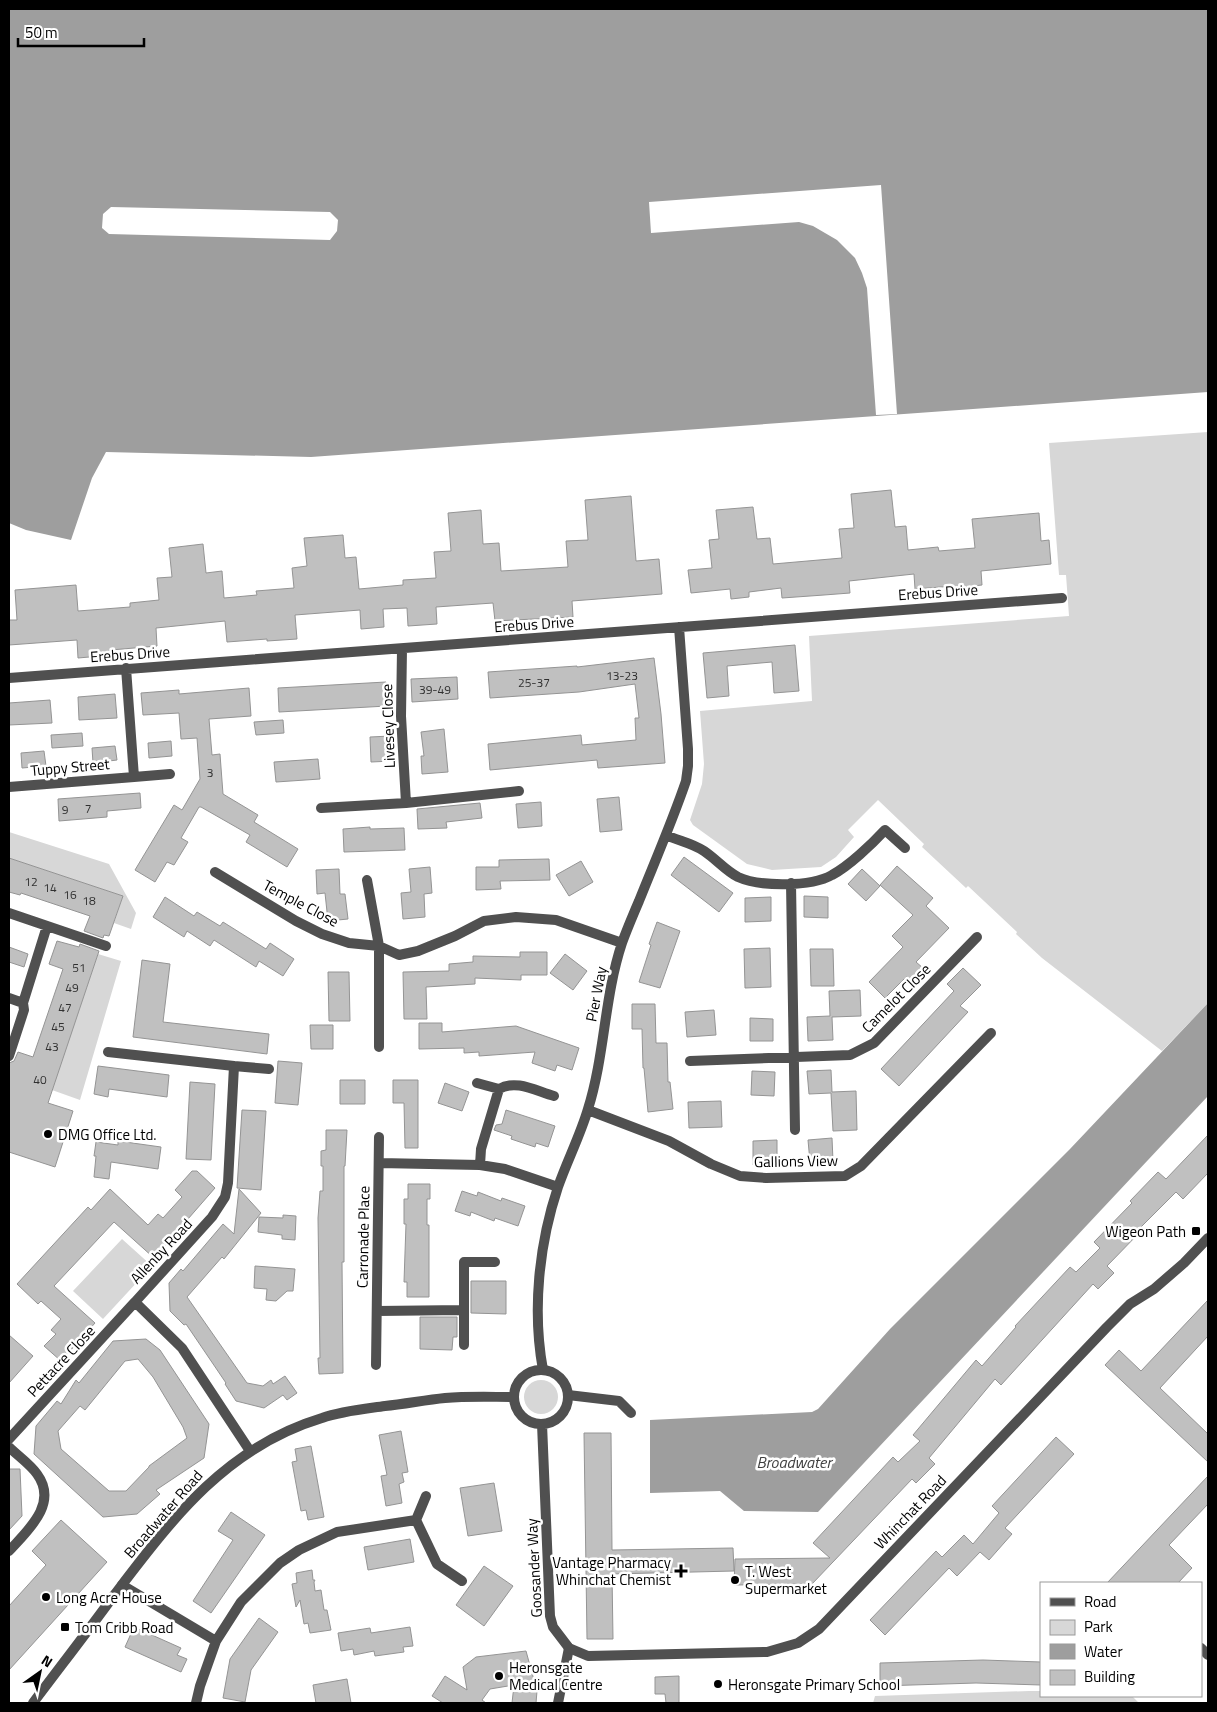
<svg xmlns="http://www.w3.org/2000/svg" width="1217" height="1712" viewBox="0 0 1217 1712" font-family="'Titillium Web',sans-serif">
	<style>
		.green { fill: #d7d7d7 }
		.water { fill: #9e9e9e }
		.pier { fill: #fff }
		.building { fill: #c0c0c0; stroke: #949494; fill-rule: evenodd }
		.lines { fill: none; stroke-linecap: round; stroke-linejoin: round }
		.minor { stroke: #505050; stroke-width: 10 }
		.tertiary { stroke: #505050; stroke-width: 10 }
		.poi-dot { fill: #000; stroke: #fff; stroke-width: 2 }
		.labels { text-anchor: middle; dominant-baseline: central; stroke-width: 5; stroke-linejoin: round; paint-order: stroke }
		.number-label { font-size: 12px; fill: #303030 }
		.street-label { font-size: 15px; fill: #000; stroke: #fff }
		.poi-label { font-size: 15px; fill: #000; stroke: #fff; text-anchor: start }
		.water-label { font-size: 16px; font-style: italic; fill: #3f3f3f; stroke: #fff }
	</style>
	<rect width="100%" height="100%" fill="#fff"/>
	<path class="green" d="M1208,432V1003L1162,1051L1042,958L1016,934L1017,932L968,886L966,888L922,847L924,844L878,800L848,830L854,837L836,857L821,867L772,870L747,864L693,825L690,820L702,784L704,764L700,711L812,701L809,636L1069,616L1066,575H1059L1049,443Z
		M9,832L109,864L136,913L131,929L114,923L123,896L9,858Z
		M98,954L121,961L80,1100L52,1090Z
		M122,1239L152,1266L103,1319L73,1291Z
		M524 1397a17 17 0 1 1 34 0a17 17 0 1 1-34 0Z
		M1029,1691H1041V1696H1132L1139,1703H873L875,1696Z"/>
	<path class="water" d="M9,9H1208V392L311,457L106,452L92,478L71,540L26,530L9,523Z
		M1208,1003V1096L818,1512L744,1511L720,1491L650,1493V1420L812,1412L818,1409L890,1329L1070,1149Z"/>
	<path class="pier" d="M881,185L897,414L876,415L867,288L862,273L855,258L837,240L813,226L799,222L651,233L649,202Z
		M111,207L330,212L338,220L337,231L330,240L109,234L102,228L103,214Z"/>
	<path class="building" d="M891,490L895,527L906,526L908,550L938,547L939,551L975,548L972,519L1039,513L1041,541L1049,540L1051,564L981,571L982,585L954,588V586L915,589L914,574L849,581L850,593L824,595L782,598L781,588L749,592V597L731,599L730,589L691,593L688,570L712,568L709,540L719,539L716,510L753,507L757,539L770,538L773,564L842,558L839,529L854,528L851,494Z
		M631,496L636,561L659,559L662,594L572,601L573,617L495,621L493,603L436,607L437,624L408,626L407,608L383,609L384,627L361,629L360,610L295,615L297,639L267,641V639L227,642L225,621L156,628L157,646L111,650L112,655L78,658L77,640L9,645V620H17L15,590L76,585L78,611L130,607V603L159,600L157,578L172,577L169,548L203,544L206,573L222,571L224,598L257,595L256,591L294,588L292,568L307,566L304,538L343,535L345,558L356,557L359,589L403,585V580L436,578L434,552L451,551L448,513L481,510L483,544L499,543L501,571L568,567L566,541L588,540L585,500Z
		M795,645L799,691L774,693L772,662L727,666L729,696L707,698L703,653Z
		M654,658L661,714L665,763L598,768L597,760L490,770L488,744L581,735L582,745L636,740L635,718H639L635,684L579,692L490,698L488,672L577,666V667Z
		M457,677L458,699L412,702L411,679Z
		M386,682L387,706L279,712L278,688Z
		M249,688L251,716L209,719L212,755L220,754L223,794L258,815L254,822L298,849L287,867L246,842L250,835L201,807H199L181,838L188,842L174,865L167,862L155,882L135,870L174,805L182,810L200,779L197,738L181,739L179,713L143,715L141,693L179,690V694Z
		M115,694L117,718L79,720L78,697Z
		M50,700L52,723L9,725V703Z
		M283,720L284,733L256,735L254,722Z
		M444,729L448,772L422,774L421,756H424L421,732Z
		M82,733L83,746L52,748L51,735Z
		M391,736L392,761L371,762L370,737Z
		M171,741L172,756L149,758L148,743Z
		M115,746L117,760L93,763L92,748Z
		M44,751L46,766L22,768L21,753Z
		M318,759L320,779L276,782L274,762Z
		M140,793L141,808L107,811V817L59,821L58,799Z
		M619,797L622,830L600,832L597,799Z
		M541,802L542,826L518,828L516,804Z
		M480,803L482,818L446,822L447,828L418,829L417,809Z
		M370,827V829L404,828L405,850L344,852L343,829Z
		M684,857L733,893L719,912L671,875Z
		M9,858L123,896L109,936L104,935L103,938L84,931L90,916L21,893L20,895L9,892Z
		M549,859L550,880L500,881L501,889L476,890V867H499V860Z
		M581,861L593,882L569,896L556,875Z
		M897,866L933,898L926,906L949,928L916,962L923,968L911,980L907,976L885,998L869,982L903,947L892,936L913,915L880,885Z
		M430,867L432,893L424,894L425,917L403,919L401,893L411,892L409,869Z
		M339,869L340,894H345L348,919L328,921L325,893L317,894L316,870Z
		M862,869L880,886L866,901L848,884Z
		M804,896L828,897V918L804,917Z
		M165,897L194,916L197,912L220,926L223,922L266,949L270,943L294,959L283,976L259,961L256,967L214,940L210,946L187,931L184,937L153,917Z
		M771,897V921L745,922V898Z
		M657,922L680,931L660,988L639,982L651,945L649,944Z
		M57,941L79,947L80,944L99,951L48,1103L73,1111L55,1167L9,1152V1063L14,1061L18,1052L33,1057L63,969L49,964Z
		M9,947L28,954L24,967L9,962Z
		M770,948L771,987L745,988L744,949Z
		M810,949H833L834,986H811Z
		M520,952H547V975H521V980L475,978V984L426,987L427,1019H404L403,972L449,971V964L473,962V956L520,957Z
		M565,954L587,971L573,990L550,973Z
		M142,960L170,964L163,1022L269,1034L267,1054L133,1037Z
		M963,968L981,985L960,1006L968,1012L899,1086L881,1069L954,991L947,984Z
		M328,972H349L350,1021H329Z
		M860,990L861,1016L832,1017L833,1040L808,1041L807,1017L830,1016L829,991Z
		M632,1004H655L656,1043H667L668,1082H670L673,1109L648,1112L644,1068H643L642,1029H632Z
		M714,1010L716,1035L687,1037L685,1012Z
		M750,1018L773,1019V1041H750Z
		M419,1023H442V1032L516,1026L579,1048L572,1070L557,1065L555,1071L532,1063L535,1052L479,1056V1052L464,1053V1048L419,1049Z
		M310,1025H333V1049H311Z
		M278,1061L302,1063L298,1105L275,1103Z
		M98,1066L169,1075L167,1097L109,1089L108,1097L94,1094Z
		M831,1070L832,1092L856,1091L857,1130L833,1131L831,1093L809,1094L807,1071Z
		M752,1071L775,1072L774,1096L751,1095Z
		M340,1080H365V1104H340Z
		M393,1080H418V1148H405L404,1103H393Z
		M190,1082L215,1084L211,1160L186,1159Z
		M445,1083L469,1092L462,1111L438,1103Z
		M721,1101L722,1127L689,1128L688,1102Z
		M242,1110L266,1111L261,1190L237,1188Z
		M506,1110L555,1126L548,1147L536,1143L535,1147L511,1139L512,1136L494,1130L496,1125L502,1124Z
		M326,1130H347L345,1166H344V1262H342L343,1373L319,1374L318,1358H320L318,1218L320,1191H323V1166H321V1151L326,1150Z
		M1208,1135V1173L1183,1199L1176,1192L1139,1229L1141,1231L1107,1266L1114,1273L1098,1289L1093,1284L1001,1385L995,1379L929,1458L935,1464L916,1483L912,1479L812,1584L734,1585L735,1559L830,1558L813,1543L893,1457L898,1462L920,1441L913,1435L976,1360L982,1366L1016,1327L1015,1326L1070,1267L1076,1272L1100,1248L1094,1242L1132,1203L1130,1201L1158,1172L1166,1179Z
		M832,1138L833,1161L810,1162L808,1140Z
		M777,1140V1164L753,1165V1141Z
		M118,1141L161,1147L158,1169L111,1162L109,1179L94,1177L96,1156H94L96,1142L118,1145Z
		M192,1171H197L215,1188L154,1258L114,1222L54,1286L95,1323L61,1361L44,1346L56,1334L51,1330L61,1319L41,1301L38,1304L17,1284L88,1207L91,1210L110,1189L148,1225L158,1214L163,1218L182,1197L175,1190Z
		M408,1184H430V1199H427V1225H429V1297H407V1282H404L406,1224H404V1199H408Z
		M239,1189L261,1213L224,1259L222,1257L187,1297L247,1383L263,1386L271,1380L273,1384L285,1376L297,1393L287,1400L283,1395L264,1408L236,1401L225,1384L226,1383L186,1324L184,1325L170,1311L169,1283L181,1269L183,1271L223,1224L234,1234Z
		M462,1191L477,1196L478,1192L501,1201L502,1198L525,1206L518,1226L495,1218L494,1221L471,1212L470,1216L455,1211Z
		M283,1215L296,1216L295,1240L282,1239V1235L258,1232L259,1217L283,1218Z
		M255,1266L295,1269L293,1291H287L276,1301L266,1300L267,1289L254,1288Z
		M471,1281H506V1314L471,1313Z
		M1208,1300V1336L1160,1388L1208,1434V1462L1105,1365L1119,1350L1141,1371Z
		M420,1317H457V1337H453L452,1350L420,1349Z
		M9,1335L33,1356L9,1383Z
		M146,1339L160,1350L209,1424L204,1458L156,1490L160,1494L137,1514L103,1517L34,1454L36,1426L57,1401L61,1404L76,1380L79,1383L113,1341ZM138,1359L153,1377L183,1427L187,1438L149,1466V1467L126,1491H109L61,1449L58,1431L80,1406L85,1410L125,1361Z
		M401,1431L408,1472L402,1473L404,1482L399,1484L402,1503L386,1506L381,1476L387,1475L379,1435Z
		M584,1433H611L612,1550L733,1548L734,1571L612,1574L613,1639H587Z
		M1056,1437L1074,1454L1005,1528L1012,1534L989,1560L980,1552L957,1576L949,1568L885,1635L870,1620L936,1551L942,1557L964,1535L973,1544L999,1513L992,1506Z
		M311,1446L324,1517L308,1520L306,1510L301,1511L292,1462L297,1461L295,1449Z
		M9,1469H20L22,1516L9,1530Z
		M1208,1476V1504L1169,1545L1192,1568L1178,1583H1107Z
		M494,1483L502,1531L468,1536L460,1488Z
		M231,1512L265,1535L211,1613L193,1601L233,1540L218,1531Z
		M61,1520L107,1562L9,1670V1606L46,1565L32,1551Z
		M410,1539L414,1562L368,1570L364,1547Z
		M484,1566L513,1586L484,1626L456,1605Z
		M312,1570L313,1580H315L314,1582L315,1591L321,1590L324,1610H327L331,1630L310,1633L308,1623L304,1624L300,1600L296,1607L292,1584L297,1583L296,1573Z
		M259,1618L278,1632L251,1670L245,1702L223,1698L230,1659Z
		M134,1627L181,1648L177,1655L187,1659L181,1672L125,1647Z
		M410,1627L413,1646L403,1647L404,1652L375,1656L374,1651L354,1655L353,1649L341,1651L338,1633L370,1628L371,1633Z
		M526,1651L537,1691L536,1703H512L514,1685L490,1689L482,1700L486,1703H443L432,1696L445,1676L467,1690L463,1667L476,1657Z
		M983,1660L1041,1662V1685L976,1683L880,1686V1663Z
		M679,1676V1703H666L665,1694H655V1677Z
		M347,1679L351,1703H316L313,1685Z"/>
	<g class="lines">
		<path class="minor" d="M402,649L401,716L406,803
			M9,678L1062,598
			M134,777L170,774
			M9,787L134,777L126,668
			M321,808L406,803L519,791
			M666,835C679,841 692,843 704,851C716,859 726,871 738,877C760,887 811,887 832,875C849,866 872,844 885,830L905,848
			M215,872L296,921L322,934L349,943L379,946L399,955L418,951L455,936L484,921L516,917L556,920L622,943
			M367,880L379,946V1047
			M791,883L795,1130
			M9,913L106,946
			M9,998L23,1003
			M108,1052L234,1066L228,1183L225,1197L212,1217L135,1302L182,1348L250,1451
			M9,1056L24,1010L23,1003L47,926
			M690,1061L850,1055L874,1043L977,937
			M234,1066L269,1069
			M477,1083L499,1089
			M588,1110L669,1141L711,1164L740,1176L766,1178L845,1176L861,1166L991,1033
			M379,1163L480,1165L505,1169L558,1187
			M480,1165L481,1149L499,1089C516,1079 536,1091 554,1096
			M377,1311L464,1310
			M464,1345V1262H495
			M376,1365L379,1137
			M543,1370C532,1310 539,1244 558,1187C567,1161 580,1136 588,1109C605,1055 604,997 622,943C627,929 633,915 639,901C655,861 672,822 686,781L688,766V749L679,627
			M568,1395L619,1401L631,1413
			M9,1439L135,1302
			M9,1447C18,1456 30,1464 37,1474C59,1504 27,1531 9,1551
			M426,1496L416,1520L437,1564L462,1581
			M122,1585L216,1641
			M1201,1648L1208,1655
			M196,1703L200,1686L216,1641L241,1602L280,1563L299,1550L337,1532L416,1520
			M558,1703L569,1648"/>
		<path class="tertiary" d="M514 1397a27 27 0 1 1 54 0a27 27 0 1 1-54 0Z
			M542,1424L550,1616L553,1627L569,1648L588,1656L767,1652L798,1643L819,1629L1107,1327L1130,1304L1154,1289L1184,1263L1208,1238
			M33,1703C60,1667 88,1631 115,1594C173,1518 226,1447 322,1418C342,1411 364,1409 385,1406C405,1404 425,1400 445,1398C468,1396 491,1397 514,1397"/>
	</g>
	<g class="poi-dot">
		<circle cx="48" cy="1134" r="5"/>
		<rect x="1191" y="1226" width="10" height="10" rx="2.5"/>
		<path d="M678.5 1563.5h5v5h5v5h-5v5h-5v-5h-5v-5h5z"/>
		<circle cx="735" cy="1580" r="5"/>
		<circle cx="46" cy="1597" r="5"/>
		<rect x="60" y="1622" width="10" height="10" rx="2.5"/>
		<circle cx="499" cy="1676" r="5"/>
		<circle cx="718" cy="1684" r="5"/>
	</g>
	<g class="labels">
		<g class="number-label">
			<text x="622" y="675">13-23</text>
			<text x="534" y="682">25-37</text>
			<text x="435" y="689">39-49</text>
			<text x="210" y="772">3</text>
			<text x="88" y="808">7</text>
			<text x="65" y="809">9</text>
			<text x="31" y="881">12</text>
			<text x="50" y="887">14</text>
			<text x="70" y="894">16</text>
			<text x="89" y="900">18</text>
			<text x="79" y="967">51</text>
			<text x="72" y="987">49</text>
			<text x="65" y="1007">47</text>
			<text x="58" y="1026">45</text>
			<text x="52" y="1046">43</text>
			<text x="40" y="1079">40</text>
		</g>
		<g class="street-label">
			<text transform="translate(938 592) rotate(-4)">Erebus Drive</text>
			<text transform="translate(534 624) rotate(-4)">Erebus Drive</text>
			<text transform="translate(130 654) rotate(-4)">Erebus Drive</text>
			<text transform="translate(388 726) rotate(-92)">Livesey Close</text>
			<text transform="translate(70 767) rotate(-5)">Tuppy Street</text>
			<text transform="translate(301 903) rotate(28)">Temple Close</text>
			<text transform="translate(596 994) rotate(-79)">Pier Way</text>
			<text transform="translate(896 998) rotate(-45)">Camelot Close</text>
			<text transform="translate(796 1161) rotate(-1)">Gallions View</text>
			<text transform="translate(363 1237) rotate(-89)">Carronade Place</text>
			<text transform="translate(161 1251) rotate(-47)">Allenby Road</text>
			<text transform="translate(61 1361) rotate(-47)">Pettacre Close</text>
			<text transform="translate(910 1512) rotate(-46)">Whinchat Road</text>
			<text transform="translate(163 1514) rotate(-49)">Broadwater Road</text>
			<text transform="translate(534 1568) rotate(-93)">Goosander Way</text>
		</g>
		<g class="poi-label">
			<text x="58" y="1134">DMG Office Ltd.</text>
			<text x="1186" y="1231" text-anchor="end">Wigeon Path</text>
			<text x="671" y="1562" text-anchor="end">Vantage Pharmacy<tspan x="671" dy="17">Whinchat Chemist</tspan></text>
			<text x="745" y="1571">T. West<tspan x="745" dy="17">Supermarket</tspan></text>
			<text x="56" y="1597">Long Acre House</text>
			<text x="75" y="1627">Tom Cribb Road</text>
			<text x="509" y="1667">Heronsgate<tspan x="509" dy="17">Medical Centre</tspan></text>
			<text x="728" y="1684">Heronsgate Primary School</text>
		</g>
		<g class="water-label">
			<text x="794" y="1462">Broadwater</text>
		</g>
	</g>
	<rect width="1217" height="1712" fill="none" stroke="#000000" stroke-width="20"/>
	<rect x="1040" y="1582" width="162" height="115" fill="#ffffff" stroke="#999999"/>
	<rect x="1050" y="1598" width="25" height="8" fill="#505050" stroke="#999999"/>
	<text x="1084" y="1607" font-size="15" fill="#000000">Road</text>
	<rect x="1050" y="1620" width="25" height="15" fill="#d7d7d7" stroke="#999999"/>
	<text x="1084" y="1632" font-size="15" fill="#000000">Park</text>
	<rect x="1050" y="1644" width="25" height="15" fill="#9e9e9e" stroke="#999999"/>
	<text x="1084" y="1657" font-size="15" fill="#000000">Water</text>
	<rect x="1050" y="1670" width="25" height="15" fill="#c0c0c0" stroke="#999999"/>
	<text x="1084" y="1682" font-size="15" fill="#000000">Building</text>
	<g transform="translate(40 1672) rotate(33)" stroke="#ffffff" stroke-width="4" paint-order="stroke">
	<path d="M0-4L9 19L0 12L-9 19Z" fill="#000000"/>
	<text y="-8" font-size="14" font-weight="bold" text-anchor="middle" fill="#000000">N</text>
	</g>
	<path d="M18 38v8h126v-8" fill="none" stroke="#000000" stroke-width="2.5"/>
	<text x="25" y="38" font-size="15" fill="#000000" stroke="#ffffff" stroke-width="4" paint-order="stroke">50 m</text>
</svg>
